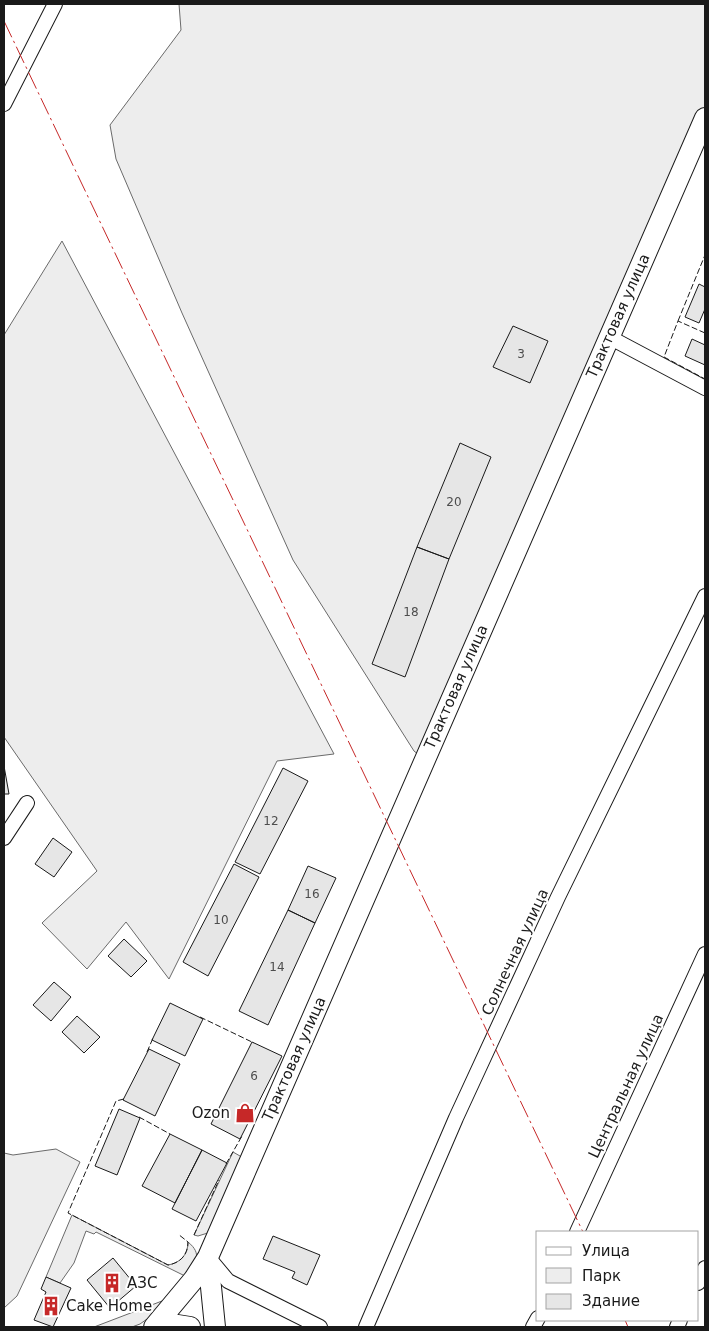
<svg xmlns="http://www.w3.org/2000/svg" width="709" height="1331" viewBox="0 0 709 1331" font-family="'DejaVu Sans',sans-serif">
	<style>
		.green { fill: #ededed; stroke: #6a6a6a }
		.building { fill: #e6e6e6; stroke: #1a1a1a }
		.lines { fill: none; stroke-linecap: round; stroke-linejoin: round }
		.street-casing { stroke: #1a1a1a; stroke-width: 16 }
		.secondary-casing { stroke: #1a1a1a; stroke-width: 22 }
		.street { stroke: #fff; stroke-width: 14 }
		.secondary { stroke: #fff; stroke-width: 20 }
		.fence { stroke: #1a1a1a; stroke-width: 1; stroke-dasharray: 6 2.5; stroke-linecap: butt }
		.power { stroke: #c62828; stroke-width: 1; stroke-dasharray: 18 4 2.5 4; stroke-linecap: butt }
		.labels { text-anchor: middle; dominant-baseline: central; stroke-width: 4; stroke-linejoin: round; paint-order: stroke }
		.number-label { font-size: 12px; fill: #4d4d4d }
		.street-label { font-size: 15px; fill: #1a1a1a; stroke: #fff }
		.poi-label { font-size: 15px; fill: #1a1a1a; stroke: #fff; text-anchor: start }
	</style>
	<rect width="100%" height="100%" fill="#fff"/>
	<path class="green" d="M179,4H705V106L424,759L414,751L293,560L182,313L116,159L110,125L181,30Z
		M62,241L334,754L277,761L169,979L126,922L87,969L42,923L97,871L4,737V335Z
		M56,1149L80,1162L17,1296L4,1308V1153L13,1155Z
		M233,1152L247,1160L211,1232L198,1236L194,1235Z
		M72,1215L168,1265C180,1263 188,1255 188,1242C203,1254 196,1264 185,1276L96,1232L94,1234L86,1231L74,1263L60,1283L46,1277Z
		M162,1301H165L167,1305L140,1324L132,1327H94Z"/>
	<path class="building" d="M699,284L705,287V309L699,323L685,317Z
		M513,326L548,341L530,383L493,367Z
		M692,339L705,345V365L685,356Z
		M460,443L491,457L449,559L417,547Z
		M417,547L449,559L405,677L372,664Z
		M4,766L9,794H4Z
		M283,768L308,781L260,874L235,862Z
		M53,838L72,852L54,877L35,864Z
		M234,864L259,877L208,976L183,962Z
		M308,866L336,878L315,923L288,910Z
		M288,910L315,923L268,1025L239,1011Z
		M124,939L147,961L131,977L108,956Z
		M54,982L71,997L51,1021L33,1005Z
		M170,1003L203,1019L185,1056L152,1040Z
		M77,1016L100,1037L84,1053L62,1032Z
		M252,1042L282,1056L240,1139L211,1124Z
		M149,1049L180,1064L155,1116L123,1100Z
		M119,1109L140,1118L117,1175L95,1166Z
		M170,1134L202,1150L175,1203L142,1186Z
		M202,1150L227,1163L196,1221L172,1209Z
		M273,1236L320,1255L307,1285L292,1278L295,1272L263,1259Z
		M113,1258L136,1286L110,1308L87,1280Z
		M46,1277L71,1288L53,1327L34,1320L46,1292L41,1289Z"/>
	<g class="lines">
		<defs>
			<path id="street" d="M4,104L55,4
				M609,337L705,388
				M4,838L27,803
				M577,1232L705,954
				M208,1257L228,1281L320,1327
				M698,1283L705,1268
				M366,1327L456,1118L558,897L705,596
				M533,1327L538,1318
				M677,1327L680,1320"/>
			<path id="secondary" d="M208,1257L215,1327
				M154,1327L194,1279L208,1257L705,118
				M159,1327L171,1324L190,1327"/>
		</defs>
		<use href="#street" class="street-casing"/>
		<use href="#secondary" class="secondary-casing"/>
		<use href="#street" class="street"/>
		<use href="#secondary" class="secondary"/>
		<path class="fence" d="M678,321L705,255
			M705,333L678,321L664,357L705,379
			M200,1017L254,1043
			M147,1052L153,1038
			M124,1099L116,1101L68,1213L168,1265C180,1263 188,1255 188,1242L178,1234
			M139,1117L170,1134
			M226,1164L242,1136
			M194,1235L219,1180"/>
		<path class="power" d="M4,21L583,1232
			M625,1320L628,1327"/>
	</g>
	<defs>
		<symbol id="shop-bare" viewBox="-9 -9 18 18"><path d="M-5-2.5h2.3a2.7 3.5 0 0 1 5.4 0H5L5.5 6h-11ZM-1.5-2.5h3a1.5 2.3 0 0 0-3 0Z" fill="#c62828" stroke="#fff" stroke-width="2.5" paint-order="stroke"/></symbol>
		<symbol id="building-bare" viewBox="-9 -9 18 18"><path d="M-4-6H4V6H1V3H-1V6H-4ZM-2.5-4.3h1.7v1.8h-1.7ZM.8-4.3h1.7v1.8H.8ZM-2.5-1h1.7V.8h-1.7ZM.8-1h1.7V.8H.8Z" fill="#c62828" stroke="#fff" stroke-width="2.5" paint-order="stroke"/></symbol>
	</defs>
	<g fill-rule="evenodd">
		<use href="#shop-bare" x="231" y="1099" width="28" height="28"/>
		<use href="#building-bare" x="98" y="1269" width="28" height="28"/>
		<use href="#building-bare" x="37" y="1292" width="28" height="28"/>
	</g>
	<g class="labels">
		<g class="number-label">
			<text x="521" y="354">3</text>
			<text x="454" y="502">20</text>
			<text x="411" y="612">18</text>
			<text x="271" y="821">12</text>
			<text x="312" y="894">16</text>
			<text x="221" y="920">10</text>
			<text x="277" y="967">14</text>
			<text x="254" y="1076">6</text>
		</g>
		<g class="street-label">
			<text transform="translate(618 316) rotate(-66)">Трактовая улица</text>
			<text transform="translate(456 687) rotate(-66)">Трактовая улица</text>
			<text transform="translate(515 952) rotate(-65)">Солнечная улица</text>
			<text transform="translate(294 1059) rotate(-66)">Трактовая улица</text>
			<text transform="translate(626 1086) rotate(-65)">Центральная улица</text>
		</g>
		<g class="poi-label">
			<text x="230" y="1113" text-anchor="end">Ozon</text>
			<text x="127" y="1283">АЗС</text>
			<text x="66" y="1306">Cake Home</text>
		</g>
	</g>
	<rect width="709" height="1331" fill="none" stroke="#1a1a1a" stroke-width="10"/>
	<rect x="536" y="1231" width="162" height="90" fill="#ffffff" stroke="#a3a3a3"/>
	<rect x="546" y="1247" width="25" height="8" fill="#ffffff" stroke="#a3a3a3"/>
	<text x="582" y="1256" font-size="15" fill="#1a1a1a">Улица</text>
	<rect x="546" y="1268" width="25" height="15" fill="#ededed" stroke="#a3a3a3"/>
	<text x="582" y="1281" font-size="15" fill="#1a1a1a">Парк</text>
	<rect x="546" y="1294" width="25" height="15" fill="#e6e6e6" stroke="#a3a3a3"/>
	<text x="582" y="1306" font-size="15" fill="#1a1a1a">Здание</text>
</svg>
